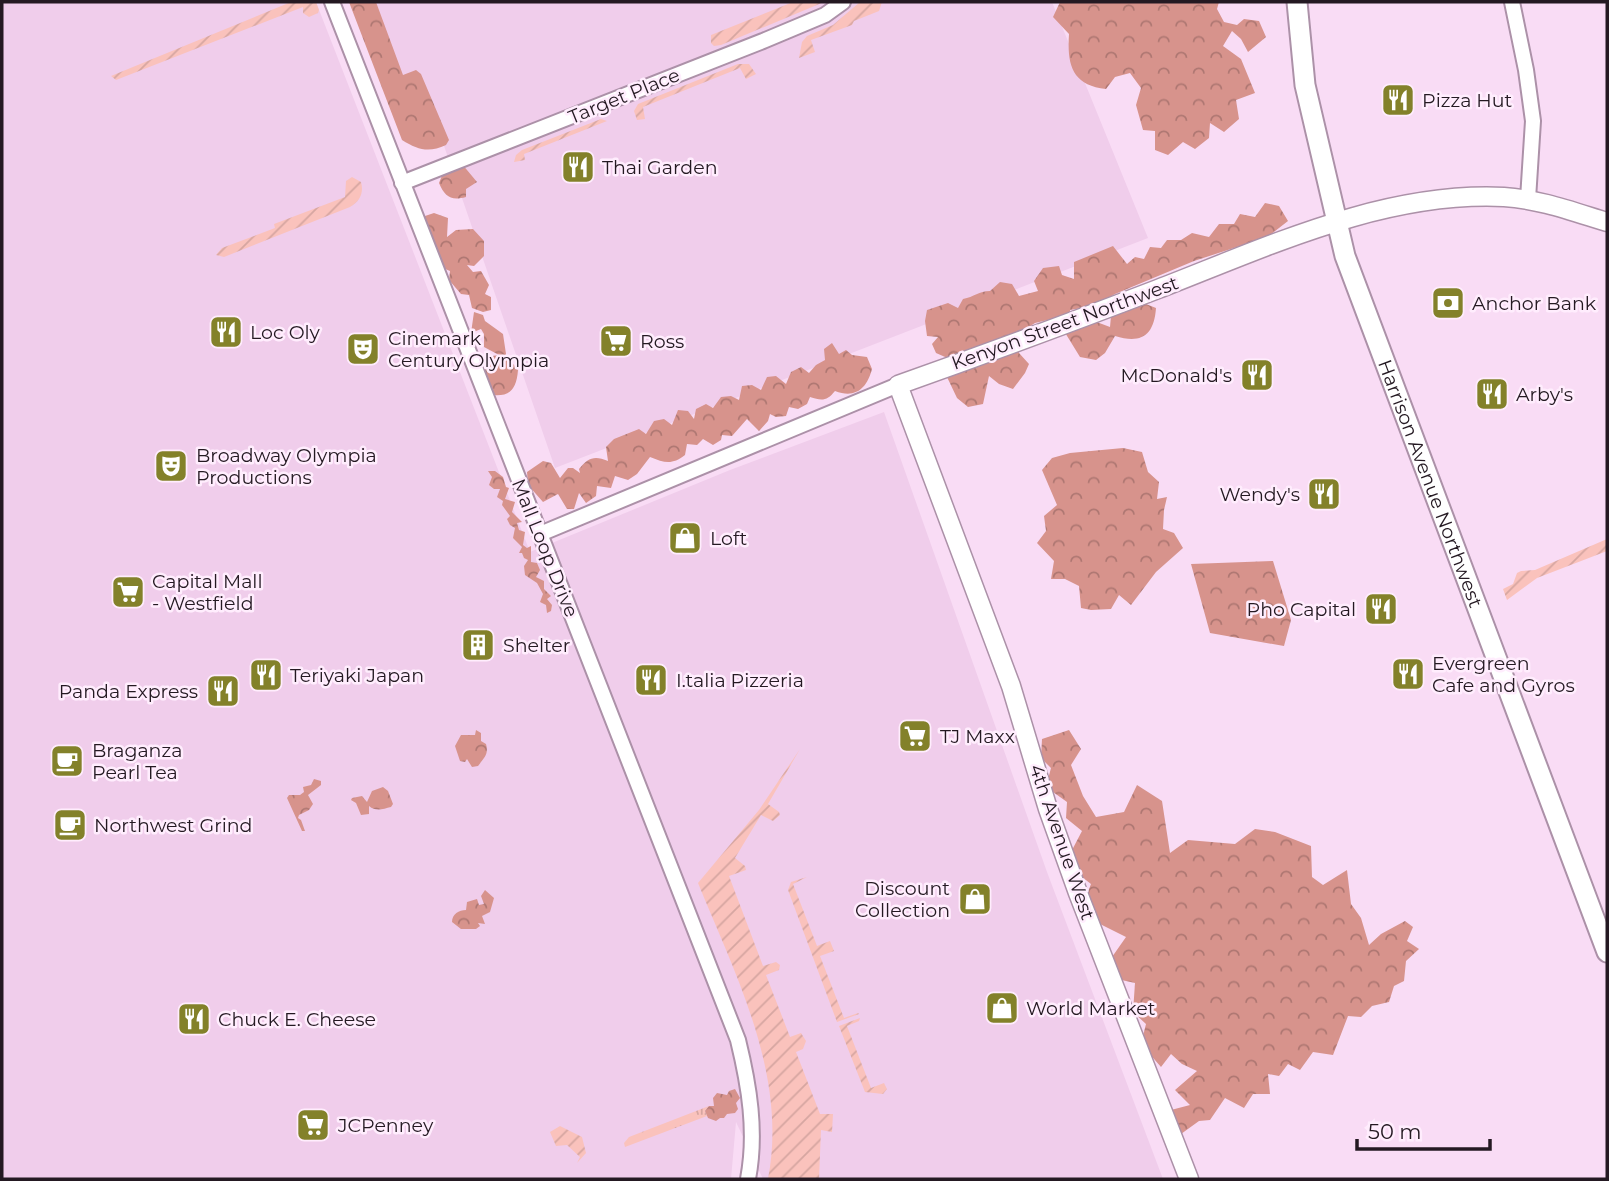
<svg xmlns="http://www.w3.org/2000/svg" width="1609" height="1181" viewBox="0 0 1609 1181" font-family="Montserrat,sans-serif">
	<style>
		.built { fill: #f0cdeb }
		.grass { fill: url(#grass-tufts) }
		.forest { fill: url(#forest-crowns) }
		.garden { fill: url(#garden-furrows) }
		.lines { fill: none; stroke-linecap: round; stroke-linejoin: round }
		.minor-casing { stroke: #ac91a8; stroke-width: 18 }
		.tertiary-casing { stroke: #ac91a8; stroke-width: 21 }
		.secondary-casing { stroke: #ac91a8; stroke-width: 23 }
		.minor { stroke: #fff; stroke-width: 14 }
		.tertiary { stroke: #fff; stroke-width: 18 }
		.secondary { stroke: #fff; stroke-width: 19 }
		.labels { text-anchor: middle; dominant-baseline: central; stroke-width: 5; stroke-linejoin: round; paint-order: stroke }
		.street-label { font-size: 19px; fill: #241922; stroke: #ffedfd }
		.poi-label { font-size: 19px; fill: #241922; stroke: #ffedfd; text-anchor: start }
	</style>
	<defs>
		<pattern id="grass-tufts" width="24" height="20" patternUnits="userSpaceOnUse" patternTransform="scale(1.75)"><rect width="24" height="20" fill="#fac2bc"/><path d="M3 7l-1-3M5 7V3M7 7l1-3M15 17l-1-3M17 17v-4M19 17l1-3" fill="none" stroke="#d6a6a1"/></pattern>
		<pattern id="forest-crowns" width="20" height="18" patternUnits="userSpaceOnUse" patternTransform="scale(1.75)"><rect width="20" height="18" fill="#d7938c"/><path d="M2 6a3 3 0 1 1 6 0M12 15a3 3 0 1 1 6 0" fill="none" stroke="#ae7772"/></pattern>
		<pattern id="garden-furrows" width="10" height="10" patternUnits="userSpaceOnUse" patternTransform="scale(1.75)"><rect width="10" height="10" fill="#fac2bc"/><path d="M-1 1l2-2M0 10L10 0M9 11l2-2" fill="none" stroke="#d6a6a1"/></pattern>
	</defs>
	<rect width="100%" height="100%" fill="#f9dcf5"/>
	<path class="built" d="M2,2H316L530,552L730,470L884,412L1047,872L1163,1179H763L736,1122L731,1179H2Z
		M372,2H1052L1148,238L555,468L442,140L397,77Z"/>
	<path class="grass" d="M709,1106L705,1111L707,1116L625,1147L624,1143L629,1137Z"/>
	<path class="forest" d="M349,2H376L403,75L416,70L421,74L449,140L446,145C429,153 418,150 402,140Z
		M1060,2H1219L1217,9L1224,22L1237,25L1244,19L1259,21L1266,37L1248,52L1241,39L1232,31L1223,46L1241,59L1255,93L1236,100L1239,119L1224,132L1210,123L1209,138L1195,149L1183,142L1168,155L1155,150V131L1143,130L1136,105L1141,88L1130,73L1115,77L1106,89C1072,85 1067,65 1069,34L1053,17Z
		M462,164L477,182L466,189V197C451,201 445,197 439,183L443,173Z
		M1265,203L1279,206L1288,221L1261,242L1240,246L1194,261L1115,294L1094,306L1070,310L1071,328L1094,321L1110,327L1111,316L1123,295L1156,308C1154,336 1141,344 1115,336L1105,353L1096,360L1080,357L1056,318L1035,323L1017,335L1019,353L1029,364L1025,373L1013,389L999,384L989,376L983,404L968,407L957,398L947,377L952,360L936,353L932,344L938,337L927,336L925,321L927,310L948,303L958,308L963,299C974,297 979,291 990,291L1000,282L1012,284L1019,296L1038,291L1034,281L1043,268L1059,266L1062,275L1074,279V262L1113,246L1127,264L1135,257L1144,259L1150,247L1161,248L1167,240H1181L1192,233L1209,237L1219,224H1234L1240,214L1255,217Z
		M434,213L448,218L447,237L456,230L473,229L484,241V256L474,266L467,265L473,272L481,271L489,285L485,294L491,297V310L483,312L472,308L469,295L461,294L449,280L450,271L431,263L422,217Z
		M474,312L483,315L485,321L503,334L506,354L505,357L510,360L518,370C516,397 503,398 480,393L481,364L486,357L499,355L484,347V334L481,329L471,333Z
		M832,343L839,354L846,350L852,355L867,357L872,369C867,388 856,399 835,391C827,401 822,401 810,397L807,404L798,409L789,407L786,416L776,417L770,414L768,421L759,431L747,419L732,436L722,435L721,440L713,445L703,439L697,445L687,444L685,455C672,465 665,463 650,457L637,474L628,480L615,476L611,488L597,486L596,496L586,503L579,493L574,509H567L558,494L543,502L528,485L527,472L543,461L551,463L560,478L568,468H573L580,473L579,469C588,458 594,455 608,461L606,447L614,439L639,429L646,434L654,421L664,419L672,425L678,410L688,411L694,419L696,409L706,404L713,408L721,397L731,396L739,400L742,386L752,385L761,390L767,377L776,376L786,384L791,372L801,367L809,373L816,365L825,360L824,349Z
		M1123,448L1142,452L1148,472L1159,482L1157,499L1167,497L1164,510L1163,529L1174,533L1183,548L1156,572L1131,605L1119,595L1111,609L1091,610L1081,608L1079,586L1065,579H1051L1054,561L1037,543L1046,531L1044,516L1057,505L1042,470L1052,458L1070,453Z
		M488,471H495L503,477L506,487L509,488L505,499L515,502L512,512L522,522L517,523L519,530L525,532L523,545L527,548L531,546V562L537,563L540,570L536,577L544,581V589L551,596L547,599L552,605L551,611L547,613L546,605L540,602L543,594L537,583L525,575L524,566L528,560L524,558L522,553H519L522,547L513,538L515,528L510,525L507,519L510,516L502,505L503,501L497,497L500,489H494L489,485L492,477Z
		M1273,561L1291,620L1284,646L1210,633L1191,564Z
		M476,730L481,733V741L486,744C489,754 484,758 478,766L472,767L467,759L465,762L460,761L455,746L461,735H475Z
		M1069,730L1081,749L1071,765L1083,796L1096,817L1124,812L1137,785L1162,801L1170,853L1188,840L1235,844L1255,829L1275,832L1311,846L1312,877L1323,885L1347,870L1351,904L1361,918L1369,945L1381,934L1405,921L1413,927L1407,941L1419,949L1406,961L1404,981L1394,986L1389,1002L1372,1006L1361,1017L1348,1016L1333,1055L1313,1052L1300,1070L1288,1064L1279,1076L1268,1074L1270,1094H1253L1244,1108L1225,1098L1210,1120L1199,1121L1181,1134L1171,1123V1110L1190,1105L1175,1090L1197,1071L1182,1064L1171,1054L1161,1067L1141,1044L1146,1024L1133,1012L1135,983L1117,979L1112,957L1126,937L1096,922L1086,897L1091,884L1082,877L1071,852L1082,831L1066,818L1067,802L1046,787L1051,768L1041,758L1042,739Z
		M314,779L321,781V785L308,795L313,804L309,810L299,815L298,818L301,820L305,831H302L287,798L289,795H300L304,792L303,787L311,785Z
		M383,787L388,791L393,804L391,807C383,809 376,812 369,806V814L361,815L356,803L351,800L352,798L362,796L367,802L372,791Z
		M485,890L494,898L490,912L482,916L485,924L478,923L480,926L476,929H461L452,922C452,914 459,910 466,910L467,902L477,899L479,905L484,904L481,896Z
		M735,1089L740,1098L736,1103L738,1109L735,1113L727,1114L724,1118H720L716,1121L708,1118L705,1111L709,1106H714L713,1098L717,1093L727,1095L729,1091Z"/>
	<path class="garden" d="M291,2H316L319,10L318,13L309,17L303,13V7L116,80L111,76Z
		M793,2H824L721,45L714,46L711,43V35Z
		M860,2H882L879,11L854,21L852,25L811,40L815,52L799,58L802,42L807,36L833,25Z
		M738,64H749L756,74L746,79L740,68L643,107L645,119L637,120L634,111L638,104Z
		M601,119L607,121L524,154L525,160L514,162L516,155L522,150Z
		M352,177L361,182C364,193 360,201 350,207L224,257L216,255L222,248L275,228L274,224L345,197L346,181Z
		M1607,539V551L1537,578L1507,600L1503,589L1513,584L1517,573L1521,571L1535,570Z
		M800,749L768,804L779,812L780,815L773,821L761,815L735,858L745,866L746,870L729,876L763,966L776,962L780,965L779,970L766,975L790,1037L801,1033L806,1041L803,1049L796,1052L820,1114H833L832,1132L821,1130L819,1179H768C788,1076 736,976 698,883L759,810Z
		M807,877L793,884L817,946L830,941L834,951L820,956L844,1018L858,1013L859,1014L837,1022L788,890L791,882Z
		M860,1018L859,1021L847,1026L871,1088L884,1083L887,1089L883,1094L865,1092L839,1026Z
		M560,1126L582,1137L586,1153L577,1163L580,1157L567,1145L556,1146L550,1132Z"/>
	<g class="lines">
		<defs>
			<path id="minor" d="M332,2L738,1040C749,1085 757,1132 748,1179
				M1512,2L1526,70L1533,121L1528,199
				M402,183L763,41L825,15L843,2
				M540,534L898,385"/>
			<path id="tertiary" d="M1189,1179L1078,893L1048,809L1011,686L898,385C985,354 1072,322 1158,289C1267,247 1384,191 1504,197C1539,199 1574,212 1607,222"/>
			<g id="secondary">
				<path id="s1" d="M1297,2L1305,85L1345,256L1607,952"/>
			</g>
		</defs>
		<use href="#minor" class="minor-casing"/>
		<use href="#tertiary" class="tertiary-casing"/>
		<use href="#secondary" class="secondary-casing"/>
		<use href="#minor" class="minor"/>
		<use href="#tertiary" class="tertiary"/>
		<use href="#secondary" class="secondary"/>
	</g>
	<defs>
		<symbol id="restaurant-square" viewBox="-11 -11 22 22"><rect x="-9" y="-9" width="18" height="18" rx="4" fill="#83812a" stroke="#ffedfd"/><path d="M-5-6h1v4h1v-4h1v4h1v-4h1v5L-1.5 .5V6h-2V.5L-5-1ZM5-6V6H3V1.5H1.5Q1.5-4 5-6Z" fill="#fff"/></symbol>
		<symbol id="bank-square" viewBox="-11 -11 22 22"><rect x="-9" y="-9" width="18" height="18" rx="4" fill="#83812a" stroke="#ffedfd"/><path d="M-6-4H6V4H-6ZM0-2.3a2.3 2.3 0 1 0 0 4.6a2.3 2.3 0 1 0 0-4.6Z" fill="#fff"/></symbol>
		<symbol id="supermarket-square" viewBox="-11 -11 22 22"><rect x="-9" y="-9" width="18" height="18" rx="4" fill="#83812a" stroke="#ffedfd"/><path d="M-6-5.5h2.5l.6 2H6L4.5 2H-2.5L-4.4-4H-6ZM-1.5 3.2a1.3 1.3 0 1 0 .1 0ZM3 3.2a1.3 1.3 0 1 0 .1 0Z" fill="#fff"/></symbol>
		<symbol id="theatre-square" viewBox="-11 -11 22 22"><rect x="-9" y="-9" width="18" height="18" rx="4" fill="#83812a" stroke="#ffedfd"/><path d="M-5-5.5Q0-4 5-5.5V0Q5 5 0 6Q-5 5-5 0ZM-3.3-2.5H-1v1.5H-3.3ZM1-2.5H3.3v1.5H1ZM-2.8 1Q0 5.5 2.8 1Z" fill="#fff"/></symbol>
		<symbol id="shop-square" viewBox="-11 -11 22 22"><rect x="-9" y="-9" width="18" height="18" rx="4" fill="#83812a" stroke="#ffedfd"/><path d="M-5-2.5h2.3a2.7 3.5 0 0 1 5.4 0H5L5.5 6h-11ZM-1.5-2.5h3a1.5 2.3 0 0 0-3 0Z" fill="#fff"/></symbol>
		<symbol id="building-square" viewBox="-11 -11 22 22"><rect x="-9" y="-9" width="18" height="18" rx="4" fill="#83812a" stroke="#ffedfd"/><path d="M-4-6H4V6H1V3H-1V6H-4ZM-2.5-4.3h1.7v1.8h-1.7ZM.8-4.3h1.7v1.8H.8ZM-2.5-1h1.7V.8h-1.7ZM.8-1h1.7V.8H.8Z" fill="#fff"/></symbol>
		<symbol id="cafe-square" viewBox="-11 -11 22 22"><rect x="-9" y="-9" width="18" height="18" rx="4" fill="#83812a" stroke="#ffedfd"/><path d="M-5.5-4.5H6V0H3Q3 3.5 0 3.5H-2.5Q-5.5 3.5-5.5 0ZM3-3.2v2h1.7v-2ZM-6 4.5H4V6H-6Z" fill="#fff"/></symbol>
	</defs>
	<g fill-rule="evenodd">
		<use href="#restaurant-square" x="1379" y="81" width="38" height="38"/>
		<use href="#restaurant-square" x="559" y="148" width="38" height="38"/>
		<use href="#bank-square" x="1429" y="284" width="38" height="38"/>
		<use href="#restaurant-square" x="207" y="313" width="38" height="38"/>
		<use href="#supermarket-square" x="597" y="322" width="38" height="38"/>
		<use href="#theatre-square" x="344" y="330" width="38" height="38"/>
		<use href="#restaurant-square" x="1238" y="356" width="38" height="38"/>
		<use href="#restaurant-square" x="1473" y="375" width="38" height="38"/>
		<use href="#theatre-square" x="152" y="447" width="38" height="38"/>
		<use href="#restaurant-square" x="1305" y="475" width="38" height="38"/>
		<use href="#shop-square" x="666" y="519" width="38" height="38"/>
		<use href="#supermarket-square" x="109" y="573" width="38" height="38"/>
		<use href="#restaurant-square" x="1362" y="590" width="38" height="38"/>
		<use href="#building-square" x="459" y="626" width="38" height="38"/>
		<use href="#restaurant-square" x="1389" y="655" width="38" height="38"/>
		<use href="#restaurant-square" x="247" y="656" width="38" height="38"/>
		<use href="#restaurant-square" x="632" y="661" width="38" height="38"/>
		<use href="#restaurant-square" x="204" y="672" width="38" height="38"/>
		<use href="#supermarket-square" x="896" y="717" width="38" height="38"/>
		<use href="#cafe-square" x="48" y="742" width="38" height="38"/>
		<use href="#cafe-square" x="51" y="806" width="38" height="38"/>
		<use href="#shop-square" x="956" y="880" width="38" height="38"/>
		<use href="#shop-square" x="983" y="989" width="38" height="38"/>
		<use href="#restaurant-square" x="175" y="1000" width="38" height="38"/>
		<use href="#supermarket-square" x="294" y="1106" width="38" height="38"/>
	</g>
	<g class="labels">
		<g class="street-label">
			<text transform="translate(624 96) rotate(-22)">Target Place</text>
			<text transform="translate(1065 323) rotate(-20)">Kenyon Street Northwest</text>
			<text stroke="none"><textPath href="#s1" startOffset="502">Harrison Avenue Northwest</textPath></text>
			<text transform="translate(545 548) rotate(68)">Mall Loop Drive</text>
			<text transform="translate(1062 842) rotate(71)">4th Avenue West</text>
		</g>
		<g class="poi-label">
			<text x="1422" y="100">Pizza Hut</text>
			<text x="602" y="167">Thai Garden</text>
			<text x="1472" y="303">Anchor Bank</text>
			<text x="250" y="332">Loc Oly</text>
			<text x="388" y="338">Cinemark<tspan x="388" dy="22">Century Olympia</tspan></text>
			<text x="640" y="341">Ross</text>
			<text x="1232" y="375" text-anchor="end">McDonald's</text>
			<text x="1516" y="394">Arby's</text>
			<text x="196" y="455">Broadway Olympia<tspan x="196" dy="22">Productions</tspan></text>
			<text x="1300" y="494" text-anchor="end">Wendy's</text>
			<text x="710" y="538">Loft</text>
			<text x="152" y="581">Capital Mall<tspan x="152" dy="22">- Westfield</tspan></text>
			<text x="1356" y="609" text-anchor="end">Pho Capital</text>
			<text x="503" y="645">Shelter</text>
			<text x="1432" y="663">Evergreen<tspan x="1432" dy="22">Cafe and Gyros</tspan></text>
			<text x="290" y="675">Teriyaki Japan</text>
			<text x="676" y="680">I.talia Pizzeria</text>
			<text x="198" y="691" text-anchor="end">Panda Express</text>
			<text x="940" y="736">TJ Maxx</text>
			<text x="92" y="750">Braganza<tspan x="92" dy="22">Pearl Tea</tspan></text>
			<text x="94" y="825">Northwest Grind</text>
			<text x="950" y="888" text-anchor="end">Discount<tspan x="950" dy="22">Collection</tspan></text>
			<text x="1026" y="1008">World Market</text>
			<text x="218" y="1019">Chuck E. Cheese</text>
			<text x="338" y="1125">JCPenney</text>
		</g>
	</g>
	<rect width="1609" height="1181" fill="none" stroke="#241922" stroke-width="7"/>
	<path d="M1357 1139v10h133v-10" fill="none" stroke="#241922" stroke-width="3.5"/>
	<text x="1368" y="1139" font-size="21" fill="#241922" stroke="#ffedfd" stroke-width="5" paint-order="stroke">50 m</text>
</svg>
